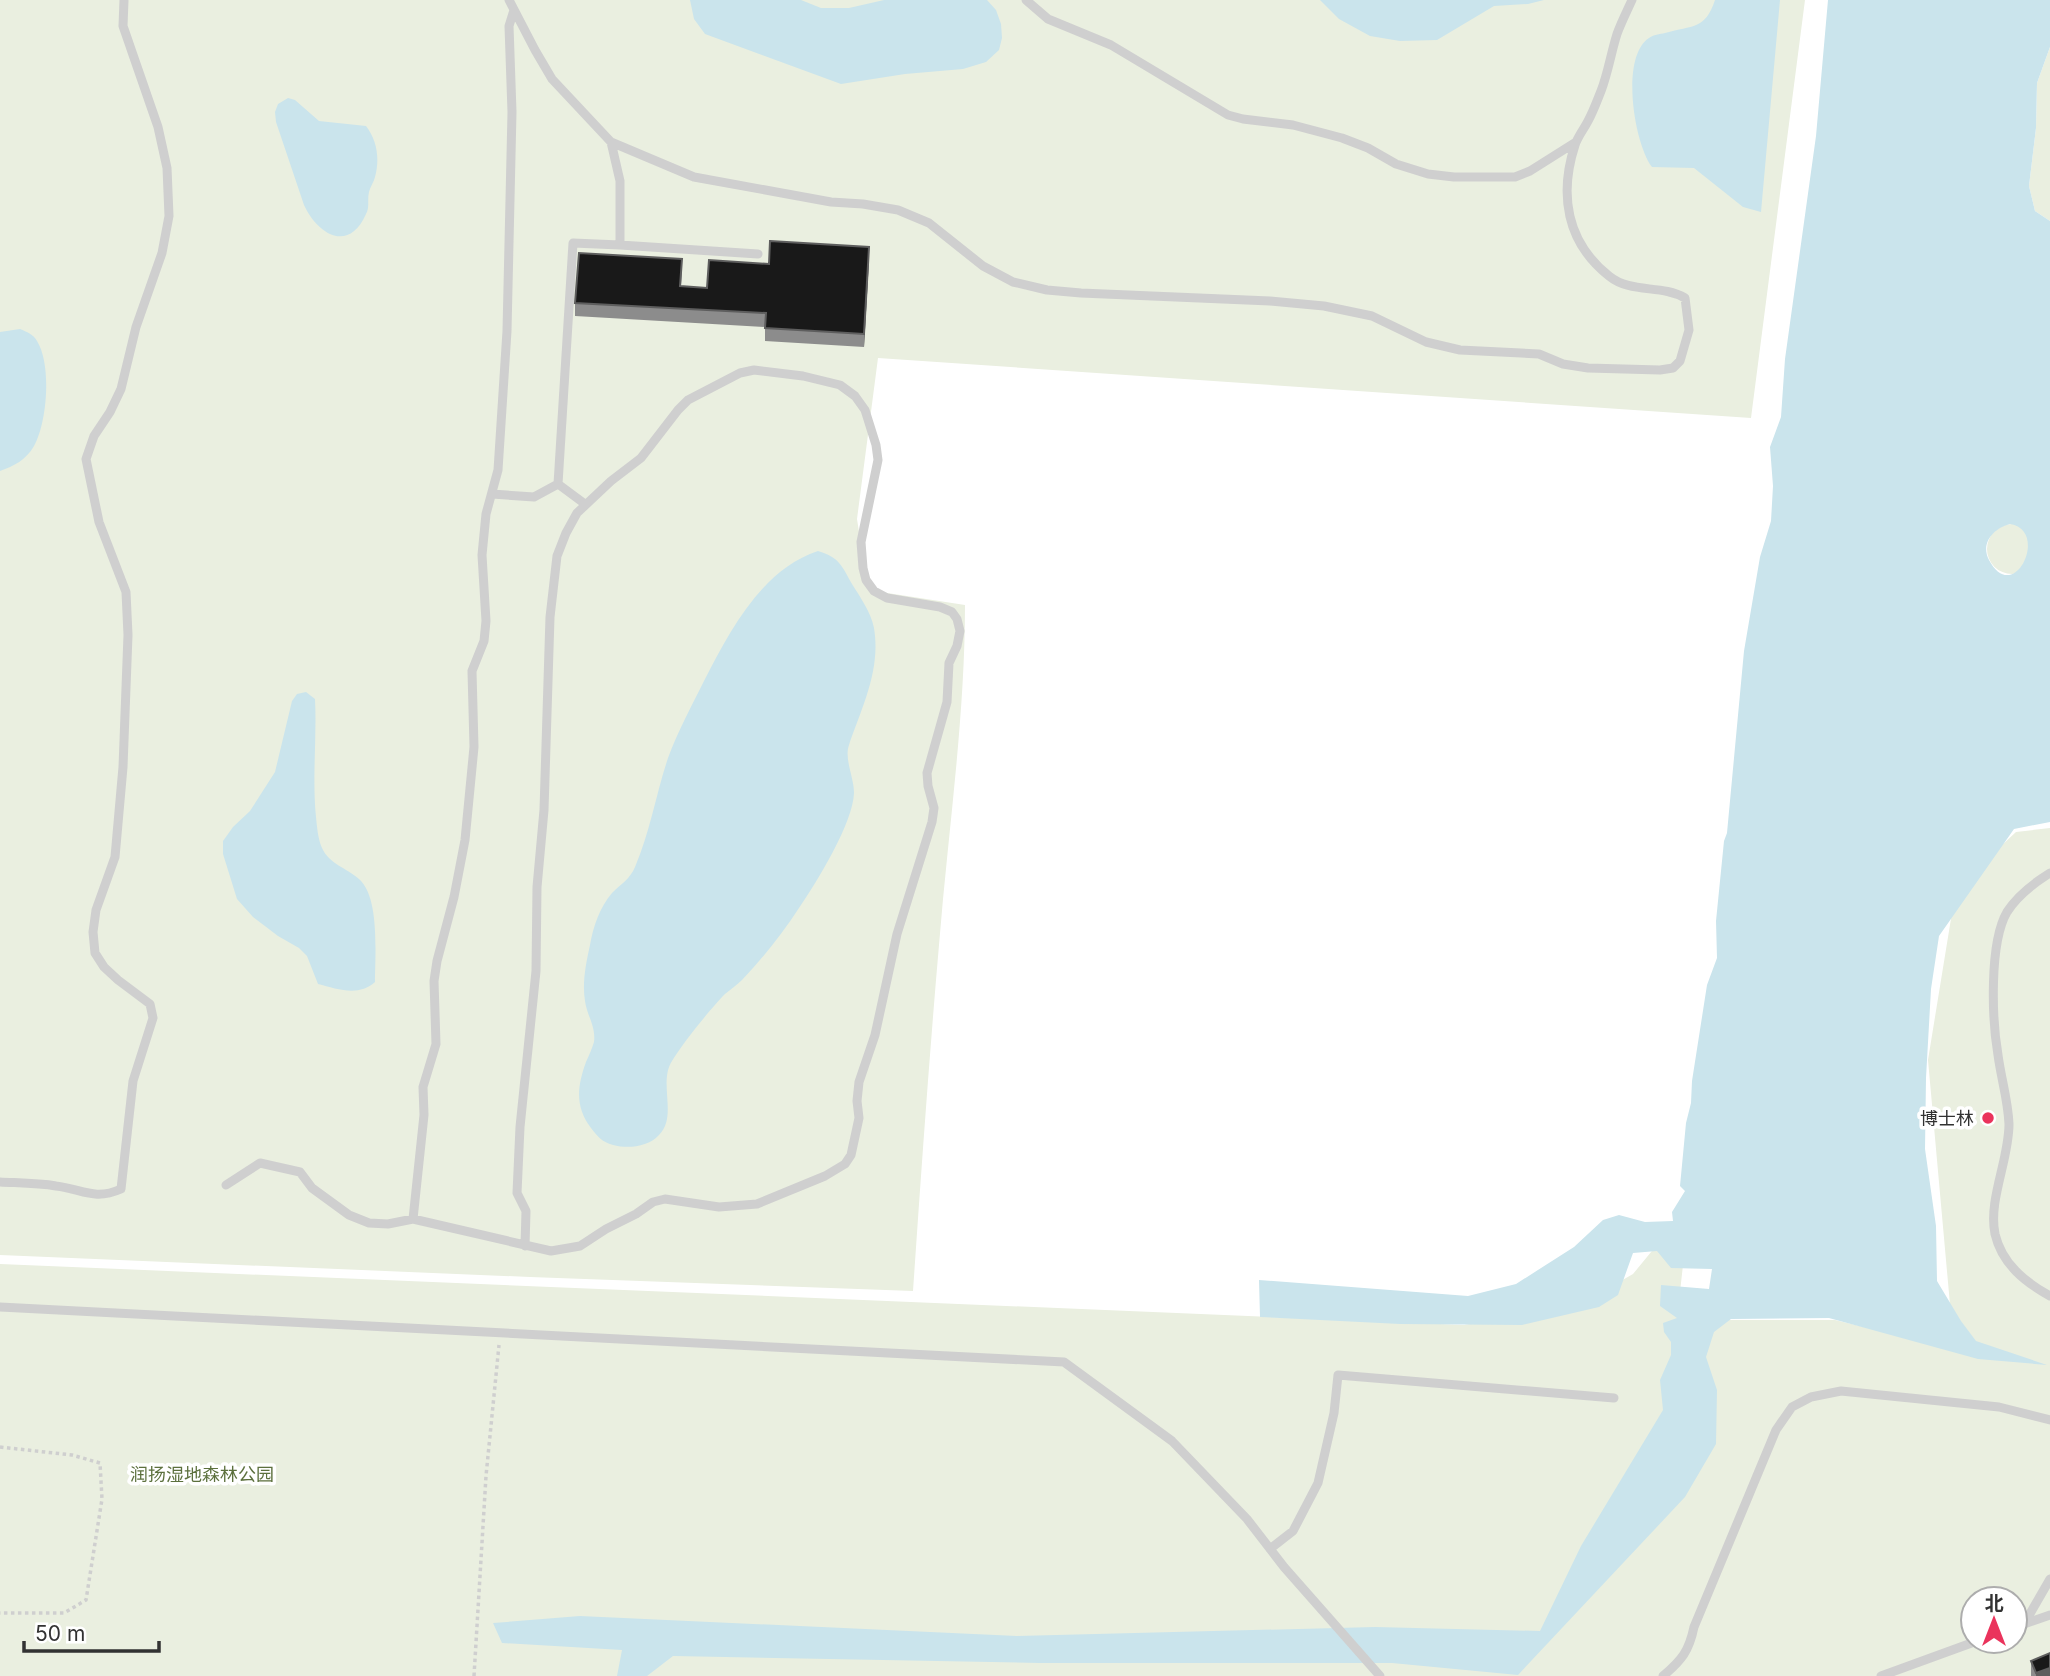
<svg xmlns="http://www.w3.org/2000/svg" width="2050" height="1676" viewBox="0 0 2050 1676" font-family="Inter,'Noto Sans SC',sans-serif">
	<style>
		.green { fill: #eaefe0; fill-rule: evenodd }
		.water { fill: #cae4ec; fill-rule: evenodd }
		.lines { fill: none; stroke-linecap: round; stroke-linejoin: round }
		.path { stroke: #cfcfcf; stroke-width: 3.5; stroke-dasharray: 3.5 3.5; stroke-linecap: butt }
		.service { stroke: #cfcfcf; stroke-width: 9 }
		.wall { fill: #8c8c8c }
		.shaded-wall { fill: #5e5e5e }
		.building { fill: #191919; stroke: #5e5e5e; stroke-width: 2 }
		.poi-dot { fill: #ea335c; stroke: #fff; stroke-width: 2.5 }
		.labels { text-anchor: middle; dominant-baseline: central; stroke-width: 7; stroke-linejoin: round; paint-order: stroke }
		.poi-label { font-size: 18px; fill: #323232; stroke: #fff; text-anchor: end }
		.park-label { font-size: 18px; fill: #5c703d; stroke: #fff }
	</style>
	<rect width="100%" height="100%" fill="#fff"/>
	<path class="green" d="M0,0H1805L1751,418L878,358L857,519L868,590L965,605C965,719 948,832 939,945C929,1060 921,1175 913,1291L530,1277L0,1255Z
		M2050,47V221L2035,211L2029,186L2036,128L2037,83Z
		M1987 549a25 25 0 1 1 50 0a25 25 0 1 1-50 0Z
		M2050,828V1676H0V1264L1464,1325L1584,1302L1633,1274L1656,1246L1683,1265L1679,1301L1699,1320H1835L1954,1349L1928,1060L1956,888L2016,832ZM1973,1599H2015V1641H1973Z"/>
	<path class="water" d="M690,0H801L821,8H849L884,0H987L996,10L1001,24L1002,38L999,50L986,62L963,69L905,74L841,84L705,34L694,19Z
		M1320,0H1544L1528,4L1494,6L1437,40L1400,41L1370,36L1339,19Z
		M1715,0H1780L1761,212L1743,207L1694,168L1652,167C1634,143 1620,57 1649,38C1653,35 1660,34 1665,33C1693,25 1705,30 1715,0Z
		M1828,0H2050V47L2037,83L2036,128L2029,186L2035,211L2050,221V822L2014,829L1939,936L1931,989L1926,1078L1925,1149L1936,1226L1937,1281L1961,1321L1976,1341L2047,1365L1978,1359L1829,1318L1731,1319L1714,1332L1706,1357L1717,1390L1716,1444L1685,1497L1518,1675L1392,1663H1040L673,1656L647,1676H617L622,1650L502,1643L493,1623L580,1616L1017,1636L1375,1627L1540,1631L1581,1546L1663,1410L1660,1380L1671,1355V1342L1664,1332L1663,1323L1677,1318L1660,1306L1661,1285L1709,1289L1712,1269L1671,1268L1657,1251L1633,1253L1618,1295L1599,1307L1522,1325L1400,1324L1260,1317L1259,1280L1468,1296L1516,1284L1574,1247L1603,1220L1619,1215L1645,1222L1673,1221L1672,1212L1685,1191L1680,1186L1686,1123L1691,1103L1692,1081L1707,985L1717,958L1716,921L1724,841L1727,833L1744,651L1760,557L1771,521L1773,486L1770,447L1781,417L1785,359L1816,136ZM2010,524C2050,530 2014,607 1989,560C1980,543 1994,528 2010,524Z
		M288,98L295,100L319,121L366,126C377,140 380,159 375,177C374,182 370,187 369,192C367,200 370,207 366,214C349,253 318,235 304,205L276,122L275,112L278,104Z
		M20,329C27,332 33,334 37,341C52,365 47,423 34,446C26,460 14,466 0,471V332Z
		M818,551C839,557 842,566 852,584C860,597 871,612 874,628C881,670 862,707 849,745C844,759 854,777 854,793C853,823 817,882 799,908C782,934 763,958 742,980C737,985 731,989 725,994C712,1007 682,1044 672,1061C658,1083 678,1116 659,1135C648,1147 628,1149 613,1145C602,1142 598,1137 591,1128C575,1107 577,1087 586,1062C589,1055 592,1049 594,1042C596,1026 587,1016 585,1001C582,983 586,963 590,945C593,927 600,907 612,893C621,884 630,879 635,867C650,832 656,794 668,758C678,731 691,707 704,681C730,631 761,570 818,551Z
		M306,692L315,699C317,738 312,777 316,817C317,827 318,839 322,848C329,864 347,868 359,879C380,897 375,955 375,982C359,997 337,989 318,984L307,956L299,948L278,936L253,917L237,899L223,854V841L233,827L250,811L275,772L292,701L297,694Z"/>
	<g class="lines">
		<path class="path" d="M0,1447L72,1455L100,1463L102,1499L86,1600L64,1613H0
			M474,1676L486,1476L499,1345"/>
		<path class="service" d="M509,0L535,50L552,79L611,142L694,177L831,202L863,204L898,210L929,223L983,266L1013,282L1047,290L1081,293L1270,301L1324,306L1372,316L1426,342L1460,350L1539,354L1563,364L1588,368L1660,370L1673,368L1680,361L1689,330L1685,298C1661,284 1631,294 1609,276C1566,242 1559,194 1575,145C1578,136 1584,129 1588,121C1593,112 1597,101 1601,91C1608,73 1611,53 1617,34C1621,23 1627,11 1632,0
			M1026,0L1048,19L1111,45L1228,115L1243,119L1293,125L1342,138L1368,148L1396,164L1428,174L1454,177H1515L1530,171L1576,142
			M620,245L758,254
			M558,484L585,504
			M492,494L534,497L558,484L573,243L620,245V181L611,142
			M2050,873C2034,883 2017,896 2007,912C1989,943 1992,1020 1998,1055C2001,1078 2008,1100 2009,1124C2009,1160 1988,1200 1995,1234C2002,1264 2025,1282 2050,1296
			M0,1182C19,1183 38,1183 56,1186C82,1189 94,1201 121,1189L133,1081L153,1018L150,1004L118,980L104,967L95,953L93,932L96,910L115,857L123,767L128,635L126,592L99,522L86,459L94,436L110,412L121,389L136,327L162,253L169,216L167,168L158,127L123,26L124,0
			M226,1185L260,1163L300,1172L312,1188L349,1215L369,1223L388,1224L413,1219L551,1251L580,1246L606,1229L636,1214L653,1202L665,1199L719,1207L757,1204L825,1176L845,1164L851,1155L859,1118L857,1101L859,1082L875,1035L897,934L932,822L934,808L928,786L927,773L947,702L949,663L957,646L960,631L957,619L952,612L940,607L887,598L874,591L866,580L863,568L861,542L878,460L876,445L865,410L855,396L840,385L803,376L754,370L740,373L688,400L678,410L641,458L611,481L577,513L566,533L557,556L550,617L544,810L537,887L536,971L520,1127L517,1193L526,1211L525,1246
			M413,1219L424,1115L423,1087L436,1044L434,981L437,961L454,897L465,840L474,747L472,671L484,641L486,621L482,555L486,514L498,470L507,331L512,112L509,26L514,10
			M0,1307L1064,1362L1172,1441L1247,1519L1284,1567L1380,1676
			M1270,1549L1293,1531L1318,1483L1334,1413L1338,1375L1614,1398
			M2024,1624L2050,1615
			M2015,1627L2024,1624L2050,1579
			M1663,1676C1682,1660 1689,1651 1694,1627L1776,1430L1792,1407L1811,1397L1841,1391L1999,1407L2050,1420
			M1881,1676L1977,1641"/>
	</g>
	<path class="wall" d="M869,260L864,347L765,341V327L575,316V303L682,272L681,286L707,288L769,264Z
		M2031,1661L2050,1676H2031Z"/>
	<path class="shaded-wall" d="M869,247V260L864,347V334Z
		M2050,1668V1676H2036V1673Z"/>
	<path class="building" d="M770,241L869,247L864,334L765,328L766,313L575,303L579,253L682,259L680,286L707,288L709,260L769,264Z
		M2050,1653V1668L2036,1673L2031,1661Z"/>
	<circle class="poi-dot" cx="1988" cy="1118" r="7"/>
	<g class="labels">
		<g class="poi-label">
			<text x="1974" y="1118">博士林</text>
		</g>
		<g class="park-label">
			<text x="202" y="1474">润扬湿地森林公园</text>
		</g>
	</g>
	<g transform="translate(1994 1620)"><circle r="33" fill="#ffffff" stroke="#adadad" stroke-width="2"/>
	<path d="M0-5L12 26L0 18L-12 26Z" fill="#ea335c"/>
	<text y="-10" font-size="19" font-weight="bold" text-anchor="middle" fill="#323232">北</text>
	</g>
	<path d="M24 1641v10h135v-10" fill="none" stroke="#323232" stroke-width="3.5"/>
	<text x="35" y="1641" font-size="21" fill="#323232" stroke="#ffffff" stroke-width="5" paint-order="stroke">50 m</text>
</svg>
